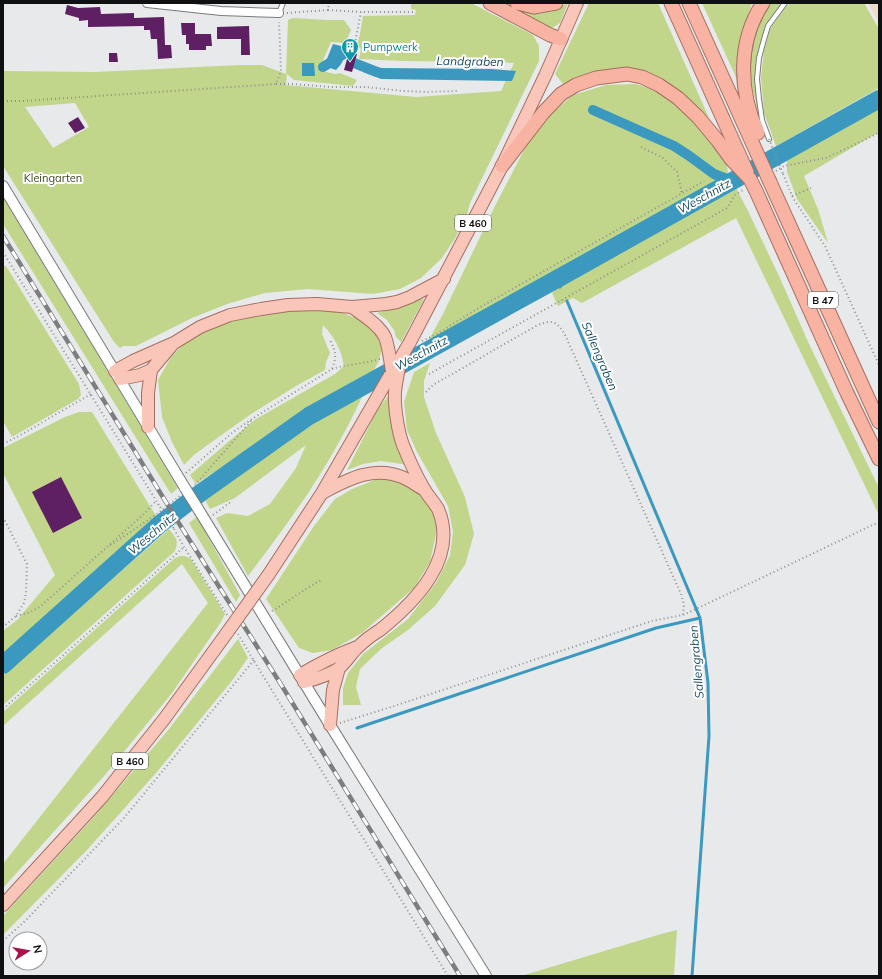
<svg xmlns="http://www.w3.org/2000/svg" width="882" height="979" viewBox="0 0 882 979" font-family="Mulish,sans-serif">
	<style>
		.industrial { fill: #eedbcb }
		.green { fill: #c1d68b; fill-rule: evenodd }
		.water { fill: #3b99bf }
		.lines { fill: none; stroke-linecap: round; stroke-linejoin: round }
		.stream { stroke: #3b99bf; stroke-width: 3 }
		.canal { stroke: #3b99bf; stroke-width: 10 }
		.river { stroke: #3b99bf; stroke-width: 18 }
		.building { fill: #5e1f63 }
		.service-casing { stroke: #787b7d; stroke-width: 6 }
		.minor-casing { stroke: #787b7d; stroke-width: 10 }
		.tertiary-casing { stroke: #787b7d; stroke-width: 12 }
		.primary-casing { stroke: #a56e60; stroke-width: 14 }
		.trunk-casing { stroke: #a56e60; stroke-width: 15 }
		.path { stroke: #8e9091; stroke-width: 2; stroke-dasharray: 1 3; stroke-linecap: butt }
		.service { stroke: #fff; stroke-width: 4 }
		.minor { stroke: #fff; stroke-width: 8 }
		.tertiary { stroke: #fff; stroke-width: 10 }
		.primary { stroke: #fac6b9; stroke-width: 12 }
		.trunk { stroke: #f8b3a2; stroke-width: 13 }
		.rail-casing { stroke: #7d7e80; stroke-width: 4.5 }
		.rail { stroke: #fff; stroke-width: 3; stroke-dasharray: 9; stroke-linecap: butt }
		.tertiary-bridge-casing { stroke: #787b7d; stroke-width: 12; stroke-linecap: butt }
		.primary-bridge-casing { stroke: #a56e60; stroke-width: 14; stroke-linecap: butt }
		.trunk-bridge-casing { stroke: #a56e60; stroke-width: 15; stroke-linecap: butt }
		.path-bridge { stroke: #8e9091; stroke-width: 2; stroke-dasharray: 1 3; stroke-linecap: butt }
		.tertiary-bridge { stroke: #fff; stroke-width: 10 }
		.primary-bridge { stroke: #fac6b9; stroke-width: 12 }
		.trunk-bridge { stroke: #f8b3a2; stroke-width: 13 }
		.labels { text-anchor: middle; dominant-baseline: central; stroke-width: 4; stroke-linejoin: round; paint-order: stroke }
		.shield { fill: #fff; stroke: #575858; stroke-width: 1 }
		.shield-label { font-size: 10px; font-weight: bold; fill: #0f1011 }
		.culture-label { font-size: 11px; fill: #0d838f; stroke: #fff; text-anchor: start }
		.park-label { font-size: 11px; fill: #3a441b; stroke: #fff }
		.water-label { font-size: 12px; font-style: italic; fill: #1a4e62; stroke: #fff }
	</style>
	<rect width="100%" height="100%" fill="#e7e9eb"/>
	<path class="industrial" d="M868,3H879V23Z"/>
	<path class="green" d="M411,3H471L533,35L539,46V61L470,203L466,218L454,240L442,258L421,278L400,289L373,294L308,289L265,293L227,304L192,318L136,346H123L120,348L114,342L3,166V71L95,72L240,65H262L286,74L288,20L293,18L327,20H344L351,30L345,43L331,42L323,60L321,71L336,74L340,73L357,80L353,86L294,80L287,74L286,85L416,97L501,91L514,63L484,62L404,61L359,59L361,49L357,46L360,34L363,16L415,15L416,10L411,9ZM75,103L89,127L53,148L25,107Z
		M568,3L560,23L552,28L543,26L511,9L539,14L553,11Z
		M589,3H658L709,118L682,93L652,75L591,73L563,84L555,74Z
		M702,3H752L745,25L741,88Z
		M769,3H782L765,26L757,58L755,77L758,111L751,83L749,66L751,49L756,30Z
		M790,3H864L879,29V88L776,146L764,113L761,77L764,51L770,29L784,9Z
		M636,84L662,93L705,128L727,164L728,175L717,184L426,345L442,316L495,206L524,150L544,120L573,95L606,85Z
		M879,105V132L804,176L818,209L828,243L797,199L787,172V157Z
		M736,188L748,211L779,276L809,344L879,488V515L736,218L582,303L573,298L558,306L552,293L565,282Z
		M3,197L178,488L171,494L3,224Z
		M3,266H6L79,384L81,395L78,399L12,437L3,421Z
		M416,299H424L401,342L396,337L394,330L387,320L377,313L391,309Z
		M271,309L336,310L363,321L377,330L383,345L378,363L369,378L349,386L296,418L196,484L190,475L228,442L256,419L335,374L344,366C341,349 335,338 323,325L322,334L330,353L326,362L325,370L296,386L251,414L195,454L184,465L172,442L162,417L158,380L171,357L192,336L237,319Z
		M430,363L424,381V397L436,433L465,497L474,534L465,565L435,606L408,630L382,648L360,669L356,687L361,705H343V688L348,673L363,654L408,619L436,583L450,555L453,532L448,506L417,452L407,430L404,402L414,372Z
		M363,395C355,412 347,428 338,444C312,491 280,534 248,576L216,518L227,513L248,516L270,504L296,468L306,445L235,498L210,509L205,500C241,476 273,448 309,425C326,414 346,405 363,395Z
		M389,395L408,465L381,461L363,464L347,470L378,409Z
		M79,412H92L158,519L3,658V631L17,620L55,575L3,473V448L65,417Z
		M377,479H396L419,491L431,509L437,529L430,562L414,588L362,633L332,650L313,653L299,648L266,599L314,526L335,499L352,489Z
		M197,517L240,595L236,602L189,523Z
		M169,529C176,539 179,538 175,551L3,705V676Z
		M180,556H185L191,559L225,614L221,622L172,693L105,775L3,888V864L208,603L182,564L3,726V712L175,558Z
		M238,639L248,658L231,682L156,773L86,851L3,935V916L93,818L169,729Z
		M677,930L674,976H521L661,934Z"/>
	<path class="water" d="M333,44L341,46C343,59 346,60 336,70L324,66Z
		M302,63H314L315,76H302Z
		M366,65L382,68L491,69L516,71L512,81L381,79L363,72Z"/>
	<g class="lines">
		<path class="stream" d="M557,279L560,287
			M567,301L700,618L708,683L709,736L692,976
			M357,728L656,628L700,618"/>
		<path class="canal" d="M354,63L377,72
			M323,67L347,52
			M593,110L674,146L688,155L714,174L732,181"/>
		<path class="river" d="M3,665L160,524L199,494L309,416L557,279L879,99"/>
	</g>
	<path class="building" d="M67,5L78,8L100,7L101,14L134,13V18L164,17L165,45H171L172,58L158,59L157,39H151L150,30H144V26L88,27V20L79,21V18L65,14Z
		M181,23H195V34H211L212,46H206V50H189V44H186V35H182Z
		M249,26L250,55H241V39H217V27Z
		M349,52L357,54L352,72L344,70Z
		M109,53H117L118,62H109Z
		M78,117L85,128L75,133L68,123Z
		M61,477L82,518L53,533L32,492Z"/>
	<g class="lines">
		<defs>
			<path id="service" d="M279,13L283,3
				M769,139L762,120L759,99L757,79L759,58L763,43L768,26L785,3"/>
			<path id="minor" d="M147,3L221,11L279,13"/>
			<path id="tertiary" d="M3,186L185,488
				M200,512L330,725L486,976"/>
			<path id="primary" d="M352,307C364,316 378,324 385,337C387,342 388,348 389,353
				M410,342L502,166L545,76L577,3
				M115,371L133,361L174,343L200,327L230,315L261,309L288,305L317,304L352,307L386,304L397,302L410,297L444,279
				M120,379L140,375L151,370L172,345
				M148,427V393L151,370
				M322,493C347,480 373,465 402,477C410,480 417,486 425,490
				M269,574L322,493L397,363
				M300,675C318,664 336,655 357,647
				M304,682C316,679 327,676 338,669C346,663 351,653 358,647C365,640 372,635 380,630C415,602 459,558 438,509C434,502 428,496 424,489C416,475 409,460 403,445C398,432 394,406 395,392C396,381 399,370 400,359
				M330,725L333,690L339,668
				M3,905L102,797L165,718L229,630"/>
			<path id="trunk" d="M490,3L550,35L561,39
				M517,3L534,7L556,3
				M671,3L747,172
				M689,3L761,162
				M758,133C739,92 737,42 763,3
				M502,166L543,113L561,94L576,85L596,78L627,74L642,77L659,85L678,98L698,117L718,141L731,159L750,179
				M770,182L879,422
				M756,191L847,393L879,459"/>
		</defs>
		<use href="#service" class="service-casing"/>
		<use href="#minor" class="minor-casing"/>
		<use href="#tertiary" class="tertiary-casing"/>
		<use href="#primary" class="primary-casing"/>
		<use href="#trunk" class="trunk-casing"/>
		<path class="path" d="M328,10L361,12H414
			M287,13L328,10L329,3
			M354,48L361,12
			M276,84H293L330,87H366L403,91L427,92L459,91
			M3,101H23L276,84L281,71L279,22
			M641,147L663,158L677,172L682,193
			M776,171L784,166L826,158L879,133
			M783,174L793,198L825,246L879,365
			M792,196L811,188
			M3,252L160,507
			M422,341L437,334L475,310L704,181
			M332,369C347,364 364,364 380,359
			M429,374L727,208L735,195L743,190
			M426,392L433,385L536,326C553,318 558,322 566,337L681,594L684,604L683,615
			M3,444L17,437L91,394
			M186,473L233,432L255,417L332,369C337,356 336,352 330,340
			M195,485L251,421
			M213,515L232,501
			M3,517L27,564L26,593L24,603L16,616L3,627
			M174,529L184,547L227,615
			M110,545L114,543L157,514L180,496
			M272,611C289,601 304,589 322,580
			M16,616L31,612L41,606L145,513L156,501
			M238,634L257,666L448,976
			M3,709L184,547
			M340,723L391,707L652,621L683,615L715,600L879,522
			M3,941L25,921L124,818L254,660"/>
		<use href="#service" class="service"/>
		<use href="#minor" class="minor"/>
		<use href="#tertiary" class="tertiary"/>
		<use href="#primary" class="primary"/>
		<use href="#trunk" class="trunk"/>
		<defs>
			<path id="rail" d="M3,236L180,525L282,686L460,976"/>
		</defs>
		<use href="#rail" class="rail-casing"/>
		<use href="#rail" class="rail"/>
		<defs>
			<path id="tertiary-bridge" d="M185,488L200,512"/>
			<path id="primary-bridge" d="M389,353L392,371
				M400,359L410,342
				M229,630L269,574"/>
			<path id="trunk-bridge" d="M761,162L770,182
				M750,179L756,191"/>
		</defs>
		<use href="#tertiary-bridge" class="tertiary-bridge-casing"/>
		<use href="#primary-bridge" class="primary-bridge-casing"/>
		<use href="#trunk-bridge" class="trunk-bridge-casing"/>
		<path class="path-bridge" d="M769,139L783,174
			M160,507L174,529"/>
		<use href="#tertiary-bridge" class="tertiary-bridge"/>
		<use href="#primary-bridge" class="primary-bridge"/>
		<use href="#trunk-bridge" class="trunk-bridge"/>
	</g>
	<defs>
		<symbol id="building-pin" viewBox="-11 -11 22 30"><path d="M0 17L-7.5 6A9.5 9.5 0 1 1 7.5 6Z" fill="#0f9aa8" stroke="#fff"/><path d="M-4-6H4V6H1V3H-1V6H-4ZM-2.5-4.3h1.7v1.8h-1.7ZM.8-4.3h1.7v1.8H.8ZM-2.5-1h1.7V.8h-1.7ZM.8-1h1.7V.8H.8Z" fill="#fff"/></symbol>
	</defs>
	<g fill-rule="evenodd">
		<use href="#building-pin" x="340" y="37" width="20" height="27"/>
	</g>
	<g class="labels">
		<g class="shield">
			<rect x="455" y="215" width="36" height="16" rx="3"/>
			<rect x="808" y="292" width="30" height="16" rx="3"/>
			<rect x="112" y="753" width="36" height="16" rx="3"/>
		</g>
		<g class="shield-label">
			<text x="473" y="223">B 460</text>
			<text x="823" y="300">B 47</text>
			<text x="130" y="761">B 460</text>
		</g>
		<g class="culture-label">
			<text x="363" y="47">Pumpwerk</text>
		</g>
		<g class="park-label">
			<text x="53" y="178">Kleingarten</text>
		</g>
		<g class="water-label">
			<text transform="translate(470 61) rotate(1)">Landgraben</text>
			<text transform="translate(704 196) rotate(-29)">Weschnitz</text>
			<text transform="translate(421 353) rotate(-29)">Weschnitz</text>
			<text transform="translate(600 356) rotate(67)">Sallengraben</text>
			<text transform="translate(152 533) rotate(-40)">Weschnitz</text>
			<text transform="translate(696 662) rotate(-95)">Sallengraben</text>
		</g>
	</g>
	<rect width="882" height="979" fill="none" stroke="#0f1011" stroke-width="8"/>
	<g transform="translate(28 951) rotate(79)"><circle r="19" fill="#ffffff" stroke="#9f9fa0"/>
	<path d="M0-3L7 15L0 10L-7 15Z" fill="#a7134c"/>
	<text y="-6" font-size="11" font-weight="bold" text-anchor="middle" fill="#0f1011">N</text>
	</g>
</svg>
